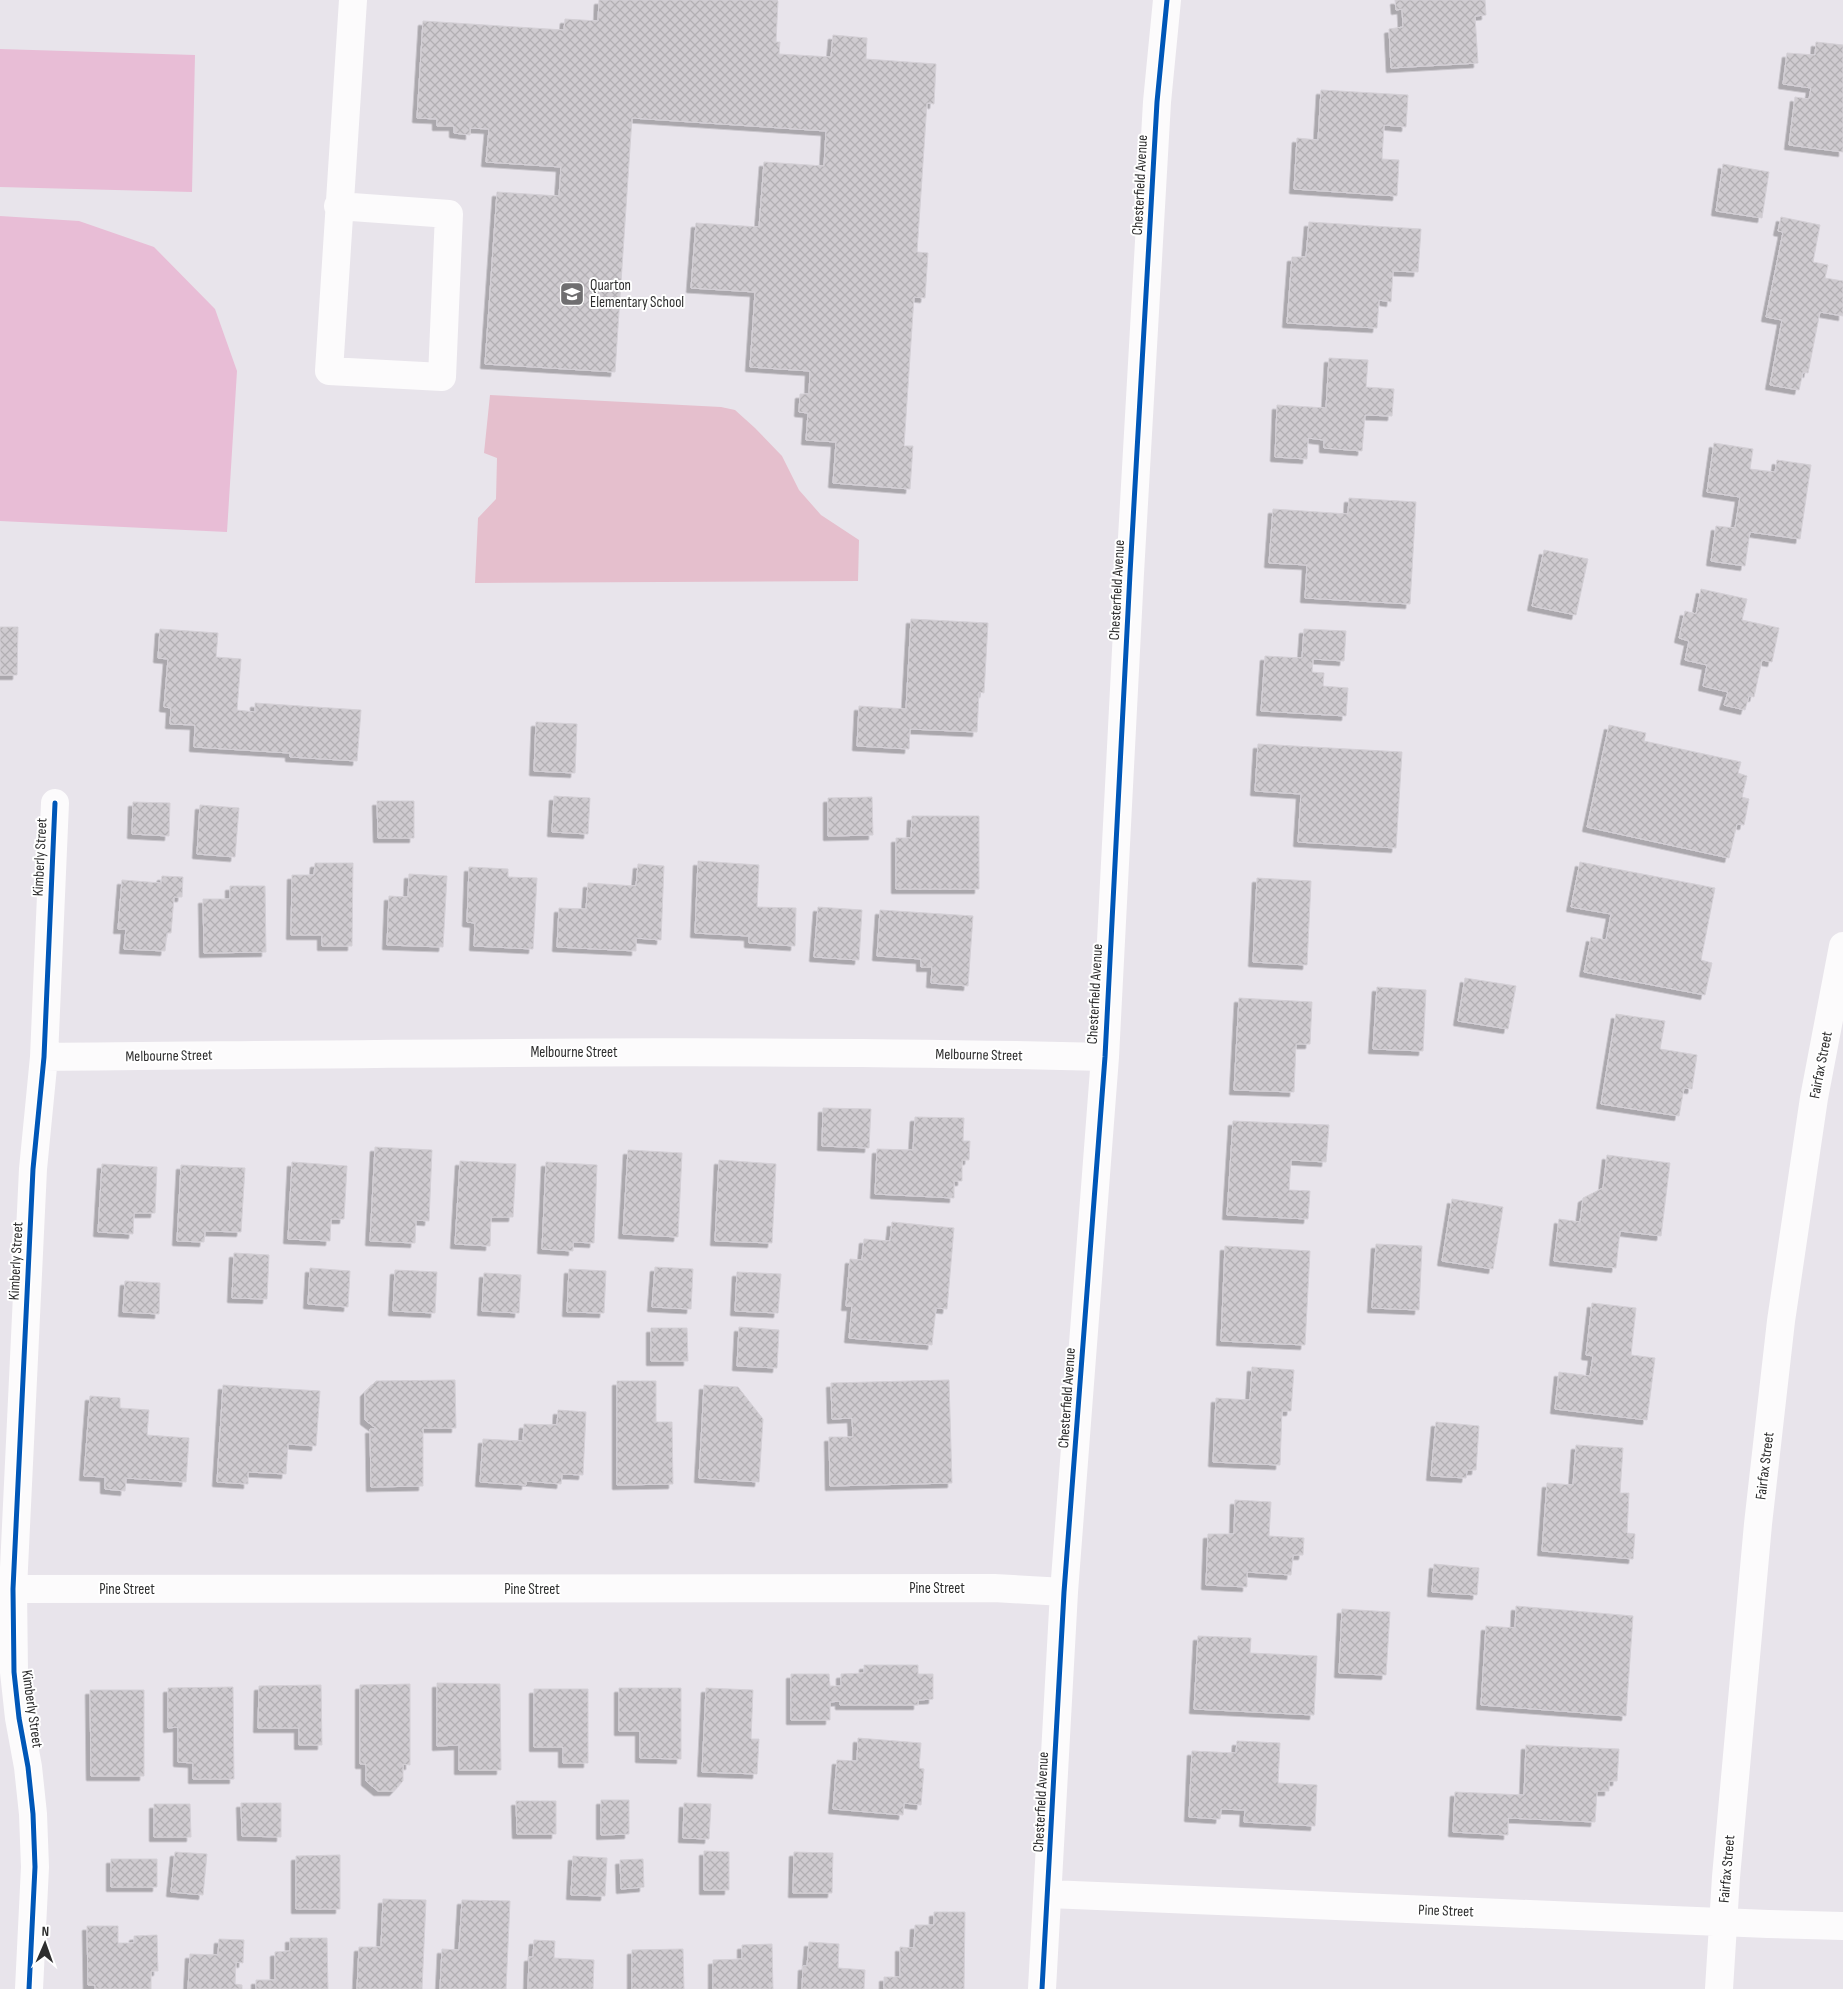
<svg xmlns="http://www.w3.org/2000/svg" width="1843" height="1989" viewBox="0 0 1843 1989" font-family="'Sofia Sans Condensed',sans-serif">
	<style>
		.grass { fill: #e5bfcd }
		.pitch { fill: #e8bdd6 }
		.building { fill: url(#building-cross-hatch); stroke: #d4d0d6; filter: url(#shadow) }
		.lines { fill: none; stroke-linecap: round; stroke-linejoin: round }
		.minor { stroke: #fcfbfc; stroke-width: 28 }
		.cycleway-casing { stroke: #fff; stroke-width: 8 }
		.cycleway { stroke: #0057b8; stroke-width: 5 }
		.labels { text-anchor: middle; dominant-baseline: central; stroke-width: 4; stroke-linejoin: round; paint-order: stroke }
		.street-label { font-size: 15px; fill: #2e2e2e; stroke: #fff }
		.poi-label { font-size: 15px; fill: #2e2e2e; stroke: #fff; text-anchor: start }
	</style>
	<defs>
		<pattern id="building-cross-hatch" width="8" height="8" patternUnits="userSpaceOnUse" patternTransform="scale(1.25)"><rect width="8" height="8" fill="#cfcbd0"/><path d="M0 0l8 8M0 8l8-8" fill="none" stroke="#b2afb3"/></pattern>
		<filter id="shadow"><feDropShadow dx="-4.5" dy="4.5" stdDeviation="0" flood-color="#0004"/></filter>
	</defs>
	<rect width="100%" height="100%" fill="#e8e4eb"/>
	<path class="grass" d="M490,395L721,407L735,410L755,428L782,456L799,490L821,515L859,540L858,581L475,583L478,518L496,499L497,458L484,453Z"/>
	<path class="pitch" d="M0,49L195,55L192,192L0,187Z
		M0,216L79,221L154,247L215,309L237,371L227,532L0,521Z"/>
	<path class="building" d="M599,0H777L778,1L776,42H780L779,54L831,57L833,35L867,38L866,59L936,64L934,104L927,103L917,252L928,253L925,298L914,297L904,446H913L910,489L833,483L836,442L806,440L808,413L799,412L800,394H809L810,371L750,367L755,292L691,288L696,223L759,227L764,162L824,166L826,131L632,118L615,372L485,364L497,192L559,196L561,167L486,162L489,129L470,128V135L454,133V126H437V119L417,118L423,21L564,30L565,19L598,21Z
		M1395,0H1485L1486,15L1475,16L1478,63L1391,68L1389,29L1403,27L1402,9L1396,10Z
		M1816,42L1843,45V152L1789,145L1795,97L1809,99L1811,88L1783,84L1787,53L1815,55Z
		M1321,90L1408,95L1406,127L1384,125L1382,159L1399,160L1397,196L1294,189L1297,138L1318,140Z
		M1723,164L1769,172L1762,218L1716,211Z
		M1781,217L1820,225L1813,262L1828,265L1825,278L1843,281V316L1820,312L1808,373L1803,372L1799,390L1770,385L1782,320L1766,317L1783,232L1778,231Z
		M1309,222L1421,229L1418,272L1393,271L1391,302L1379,300L1377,328L1287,323L1292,257H1306Z
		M1329,358L1368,360L1366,387L1394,389L1392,416L1365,415L1362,451L1324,448V440L1308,438L1307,459L1275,457L1277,405L1326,408Z
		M1714,443L1753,449L1750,469L1775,472L1777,460L1811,465L1800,539L1750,532L1745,566L1711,561L1716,526L1735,528L1740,497L1707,492Z
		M1349,498L1416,502L1410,604L1305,598L1307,565L1269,563L1273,509L1348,514Z
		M1544,550L1588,559L1576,615L1532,606Z
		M1701,589L1747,599L1742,620L1779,628L1772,662L1762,660L1754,697L1749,696L1745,710L1724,705L1728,692L1703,686L1707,665L1685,660L1689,641L1679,638L1685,611L1696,614Z
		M911,619L988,623L984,693L979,692L977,732L910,729L909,749L857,746L859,706L906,709Z
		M0,627H18L17,675H0Z
		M160,629L218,633L216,657L241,659L237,710L255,712V703L361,710L357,761L290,757V753L194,747L195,725L170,724L171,708L164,707L168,659L158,658Z
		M1304,629L1346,631L1344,661L1313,659L1312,672L1324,673L1323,686L1348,688L1346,716L1261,711L1265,656L1302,658Z
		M536,722L577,724L575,773L534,771Z
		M1609,725L1646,733L1644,741L1741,762L1738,773L1747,776L1742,797L1749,799L1744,825L1737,824L1729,858L1587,827Z
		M1258,744L1402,752L1396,848L1298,842L1301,794L1255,791Z
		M554,796L590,798L588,834L552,832Z
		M872,797L873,835L828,836V798Z
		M377,801H414V838H378Z
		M133,802L170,803L169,836L132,834Z
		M200,805L239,808L235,857L197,854Z
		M912,816H979V889H896V838H911Z
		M698,861L759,865L757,907L796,908L795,946L749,943V936L695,933Z
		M1580,862L1715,888L1701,960L1712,963L1705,995L1584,972L1591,937L1606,940L1611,914L1571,907Z
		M315,863H353L352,946H322V935H291L292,875H314Z
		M638,864L664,866L661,940L636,938V951L557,947L559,908L586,909L588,883L636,886Z
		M469,867L508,869V877L537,878L533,949L474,946L475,923L467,922Z
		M409,874L447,876L443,947L387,945L389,896L408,897Z
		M162,876L183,877L182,897H174L171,933H167L165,951L124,949L126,929H118L122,880L161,883Z
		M1257,878L1311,881L1307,965L1253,962Z
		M230,886H265L266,952L204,953L203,899H230Z
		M818,907L862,910L859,960L814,957Z
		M880,910L973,916L968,986L931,983L932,967H921V959L877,956Z
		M1465,978L1516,986L1508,1029L1458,1021Z
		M1377,987L1426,990L1423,1051L1373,1049Z
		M1239,998L1312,1002L1310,1044H1296L1294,1092L1234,1090Z
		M1616,1014L1665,1021L1660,1049L1697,1055L1692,1089L1684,1088L1679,1116L1601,1104Z
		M823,1108L871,1109L869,1148L822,1146Z
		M915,1117L964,1118L963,1141H970L969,1160H962V1181H954V1198L875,1194L877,1149L913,1150Z
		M1233,1121L1329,1125L1326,1162L1291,1160L1289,1190L1310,1191L1308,1219L1227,1215Z
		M375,1147L432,1150L429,1221L416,1220L415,1243L370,1241Z
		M628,1150L682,1153L678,1237L623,1234Z
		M1607,1155L1670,1163L1661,1236L1620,1231L1616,1268L1554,1261L1559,1219L1580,1222L1583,1198L1603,1188Z
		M719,1160L776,1164L772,1243L715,1241Z
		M460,1161L516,1164L513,1217H491L490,1246L455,1244Z
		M292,1162L347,1166L344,1219H331L330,1241L288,1239Z
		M546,1162L597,1165L594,1243L573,1242V1251L542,1249Z
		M102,1164L157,1167L155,1213H134L133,1234L98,1232Z
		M181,1165L245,1168L241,1232L205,1231L204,1242L177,1241Z
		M1452,1199L1503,1207L1493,1269L1442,1261Z
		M892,1222L954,1228L947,1309L936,1308L932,1345L849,1338L852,1306H846L850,1259L862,1260L864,1239L890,1241Z
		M1376,1244L1422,1246L1419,1310L1372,1308Z
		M1225,1246L1310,1251L1305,1345L1221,1341Z
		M234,1253L269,1255L267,1299L232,1298Z
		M655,1267L693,1269L691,1309L652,1307Z
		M310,1268L350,1271L348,1307L308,1304Z
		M569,1269L606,1271L604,1313L567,1312Z
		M395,1270L437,1272L435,1313L393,1311Z
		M737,1272L781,1274L778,1313L735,1311Z
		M484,1273L521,1275L519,1313L482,1311Z
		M125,1281L160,1283L159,1314L123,1312Z
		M1592,1303L1636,1308L1631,1355L1655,1358L1647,1420L1555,1409L1559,1372L1590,1376L1593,1356L1586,1355Z
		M739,1327L779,1330L777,1368L737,1366Z
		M651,1328H687L688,1361H651Z
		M1252,1367L1294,1370L1291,1411H1282L1280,1465L1213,1462L1216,1398L1250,1400Z
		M455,1380L456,1428H423V1486L371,1487L370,1429H377L365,1420V1392L376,1381Z
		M949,1380L952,1483L830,1486L829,1437H853L852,1418L832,1419L831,1383Z
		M617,1381H656V1422H672L673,1484L617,1485Z
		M223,1385L320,1391L316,1446L288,1444L286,1474L248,1472V1484L217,1482Z
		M704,1385L738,1387L763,1419L759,1482L699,1478Z
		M90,1396L120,1398V1408L149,1410L147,1435L189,1438L186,1482L126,1478L125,1491L105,1489V1477L84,1476Z
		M558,1410L586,1412L583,1475L562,1474L561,1484L526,1481V1485L480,1482L483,1439L523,1441L524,1424L557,1425Z
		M1436,1422L1479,1426L1476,1470H1467L1466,1478L1431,1476Z
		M1576,1445L1623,1448L1620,1493H1629L1627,1533L1635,1534L1633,1559L1542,1551L1547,1483L1573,1485Z
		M1235,1500L1271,1502L1269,1536L1304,1538L1303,1555H1293L1291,1575L1247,1572V1587L1206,1585L1208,1534H1234Z
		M1434,1564L1479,1568L1477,1595L1432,1592Z
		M1516,1606L1633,1616L1626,1716L1481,1705L1486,1626L1515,1628Z
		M1342,1609L1390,1612L1386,1675L1339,1673Z
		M1198,1636L1251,1638L1250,1653L1317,1656L1314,1715L1194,1709Z
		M864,1665H918V1674H933V1699L918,1700V1705H840V1701L830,1702V1720H791V1674H829L830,1686H841V1674L864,1673Z
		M437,1683L500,1684L501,1770H459V1745L437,1746Z
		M410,1684V1765L403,1764V1781L394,1791H378L366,1781V1764H360V1685Z
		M321,1685L322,1745H299V1728H258L259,1686Z
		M233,1687L234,1779H193V1763L178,1762V1727L168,1728V1688Z
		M619,1688H681V1759L640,1758V1731H619Z
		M706,1688L753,1690L751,1739H759L757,1774L702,1772Z
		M534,1689H588V1763H563V1747H534Z
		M90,1690H144V1776H91Z
		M858,1738L921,1743L919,1768L924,1769L921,1805L904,1803L903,1815L833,1809L837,1760L857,1761Z
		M1237,1741L1280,1743L1278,1783L1317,1785L1315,1826L1244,1822L1245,1810L1221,1809L1220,1819L1189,1817L1192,1751L1236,1753Z
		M1526,1745L1619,1749L1617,1781H1609V1791H1597L1595,1822L1508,1818V1835L1453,1832L1455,1792L1524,1795Z
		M601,1800H629V1834L601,1835Z
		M516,1801H556V1834H517Z
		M241,1803H281V1837L242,1836Z
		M684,1803L711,1804L709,1839L683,1838Z
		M154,1804H190L191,1837H154Z
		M704,1851L729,1852V1890H704Z
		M175,1852L207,1854L203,1895L171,1892Z
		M794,1852L833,1853L832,1893H793Z
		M340,1855V1909H296V1856Z
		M573,1856L607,1858L605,1896L571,1895Z
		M111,1859H157V1887H111Z
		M643,1859L644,1887L621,1889L620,1860Z
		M383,1899L426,1900L422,1989H357L359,1947H381Z
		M462,1900L510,1901L506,1989H440L442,1949L459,1950Z
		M934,1912H965L964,1989H884V1977H900V1947L914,1948L915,1925H934Z
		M87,1926H118V1943H134V1936L157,1935L158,1971H151V1989H95V1985H88Z
		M290,1938H327L328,1989H256V1980H275V1952L290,1951Z
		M219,1939L244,1940L243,1963L236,1962L235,1984L242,1985V1989H188L190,1954L218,1955Z
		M534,1940L555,1941L554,1958L594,1960L593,1989H528L529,1957H533Z
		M809,1942L839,1944L838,1968L865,1970L864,1989H802L803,1966H807Z
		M772,1944L773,1989H713V1960L742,1959V1945Z
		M683,1949L684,1989H632V1950Z"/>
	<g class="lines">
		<path class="minor" d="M338,206L449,214L442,377L329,371L353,0
			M44,1057C397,1054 751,1048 1105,1057
			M0,1589L994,1588L1064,1592
			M1049,1894L1768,1924L1843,1926
			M29,1989L35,1867L33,1814L28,1767L19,1718L14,1672L13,1589L33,1169L44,1057L55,803
			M1042,1989L1064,1592L1105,1057L1130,573L1157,102L1167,0
			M1719,1989L1726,1877L1758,1524L1781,1321L1814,1098L1843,946"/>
		<defs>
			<path id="cycleway" d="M29,1989L35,1867L33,1814L28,1767L19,1718L14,1672L13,1589L33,1169L44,1057L55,803
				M1042,1989L1064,1592L1105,1057L1130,573L1157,102L1167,0"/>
		</defs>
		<use href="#cycleway" class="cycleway-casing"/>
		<use href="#cycleway" class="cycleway"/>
	</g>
	<defs>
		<symbol id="school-square" viewBox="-11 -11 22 22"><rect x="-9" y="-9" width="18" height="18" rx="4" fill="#6f6e70" stroke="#fff"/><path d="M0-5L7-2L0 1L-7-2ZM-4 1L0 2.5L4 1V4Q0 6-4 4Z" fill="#fff"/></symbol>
	</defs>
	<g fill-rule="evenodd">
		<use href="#school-square" x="558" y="280" width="28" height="28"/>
	</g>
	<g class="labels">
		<g class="street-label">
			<text transform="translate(1140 185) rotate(-87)">Chesterfield Avenue</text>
			<text transform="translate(1117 590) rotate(-87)">Chesterfield Avenue</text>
			<text transform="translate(40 857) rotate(-87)">Kimberly Street</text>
			<text transform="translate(1095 994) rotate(-87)">Chesterfield Avenue</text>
			<text x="574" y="1052">Melbourne Street</text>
			<text transform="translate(979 1055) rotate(1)">Melbourne Street</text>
			<text transform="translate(169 1056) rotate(-1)">Melbourne Street</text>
			<text transform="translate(1821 1065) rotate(-79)">Fairfax Street</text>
			<text transform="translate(16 1261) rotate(-87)">Kimberly Street</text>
			<text transform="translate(1067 1398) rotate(-86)">Chesterfield Avenue</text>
			<text transform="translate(1765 1466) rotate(-83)">Fairfax Street</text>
			<text x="937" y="1588">Pine Street</text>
			<text x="127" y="1589">Pine Street</text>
			<text x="532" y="1589">Pine Street</text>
			<text transform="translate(32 1709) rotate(82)">Kimberly Street</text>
			<text transform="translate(1041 1802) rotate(-87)">Chesterfield Avenue</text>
			<text transform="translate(1727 1869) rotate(-85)">Fairfax Street</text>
			<text transform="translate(1446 1911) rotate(2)">Pine Street</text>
		</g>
		<g class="poi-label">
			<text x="590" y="285">Quarton<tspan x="590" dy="17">Elementary School</tspan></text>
		</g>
	</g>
	<g transform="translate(45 1944) rotate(2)" stroke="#ffffff" stroke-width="4" paint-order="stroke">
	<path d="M0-4L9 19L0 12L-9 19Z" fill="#2e2e2e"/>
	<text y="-8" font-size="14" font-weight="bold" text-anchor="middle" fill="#2e2e2e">N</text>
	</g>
</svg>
